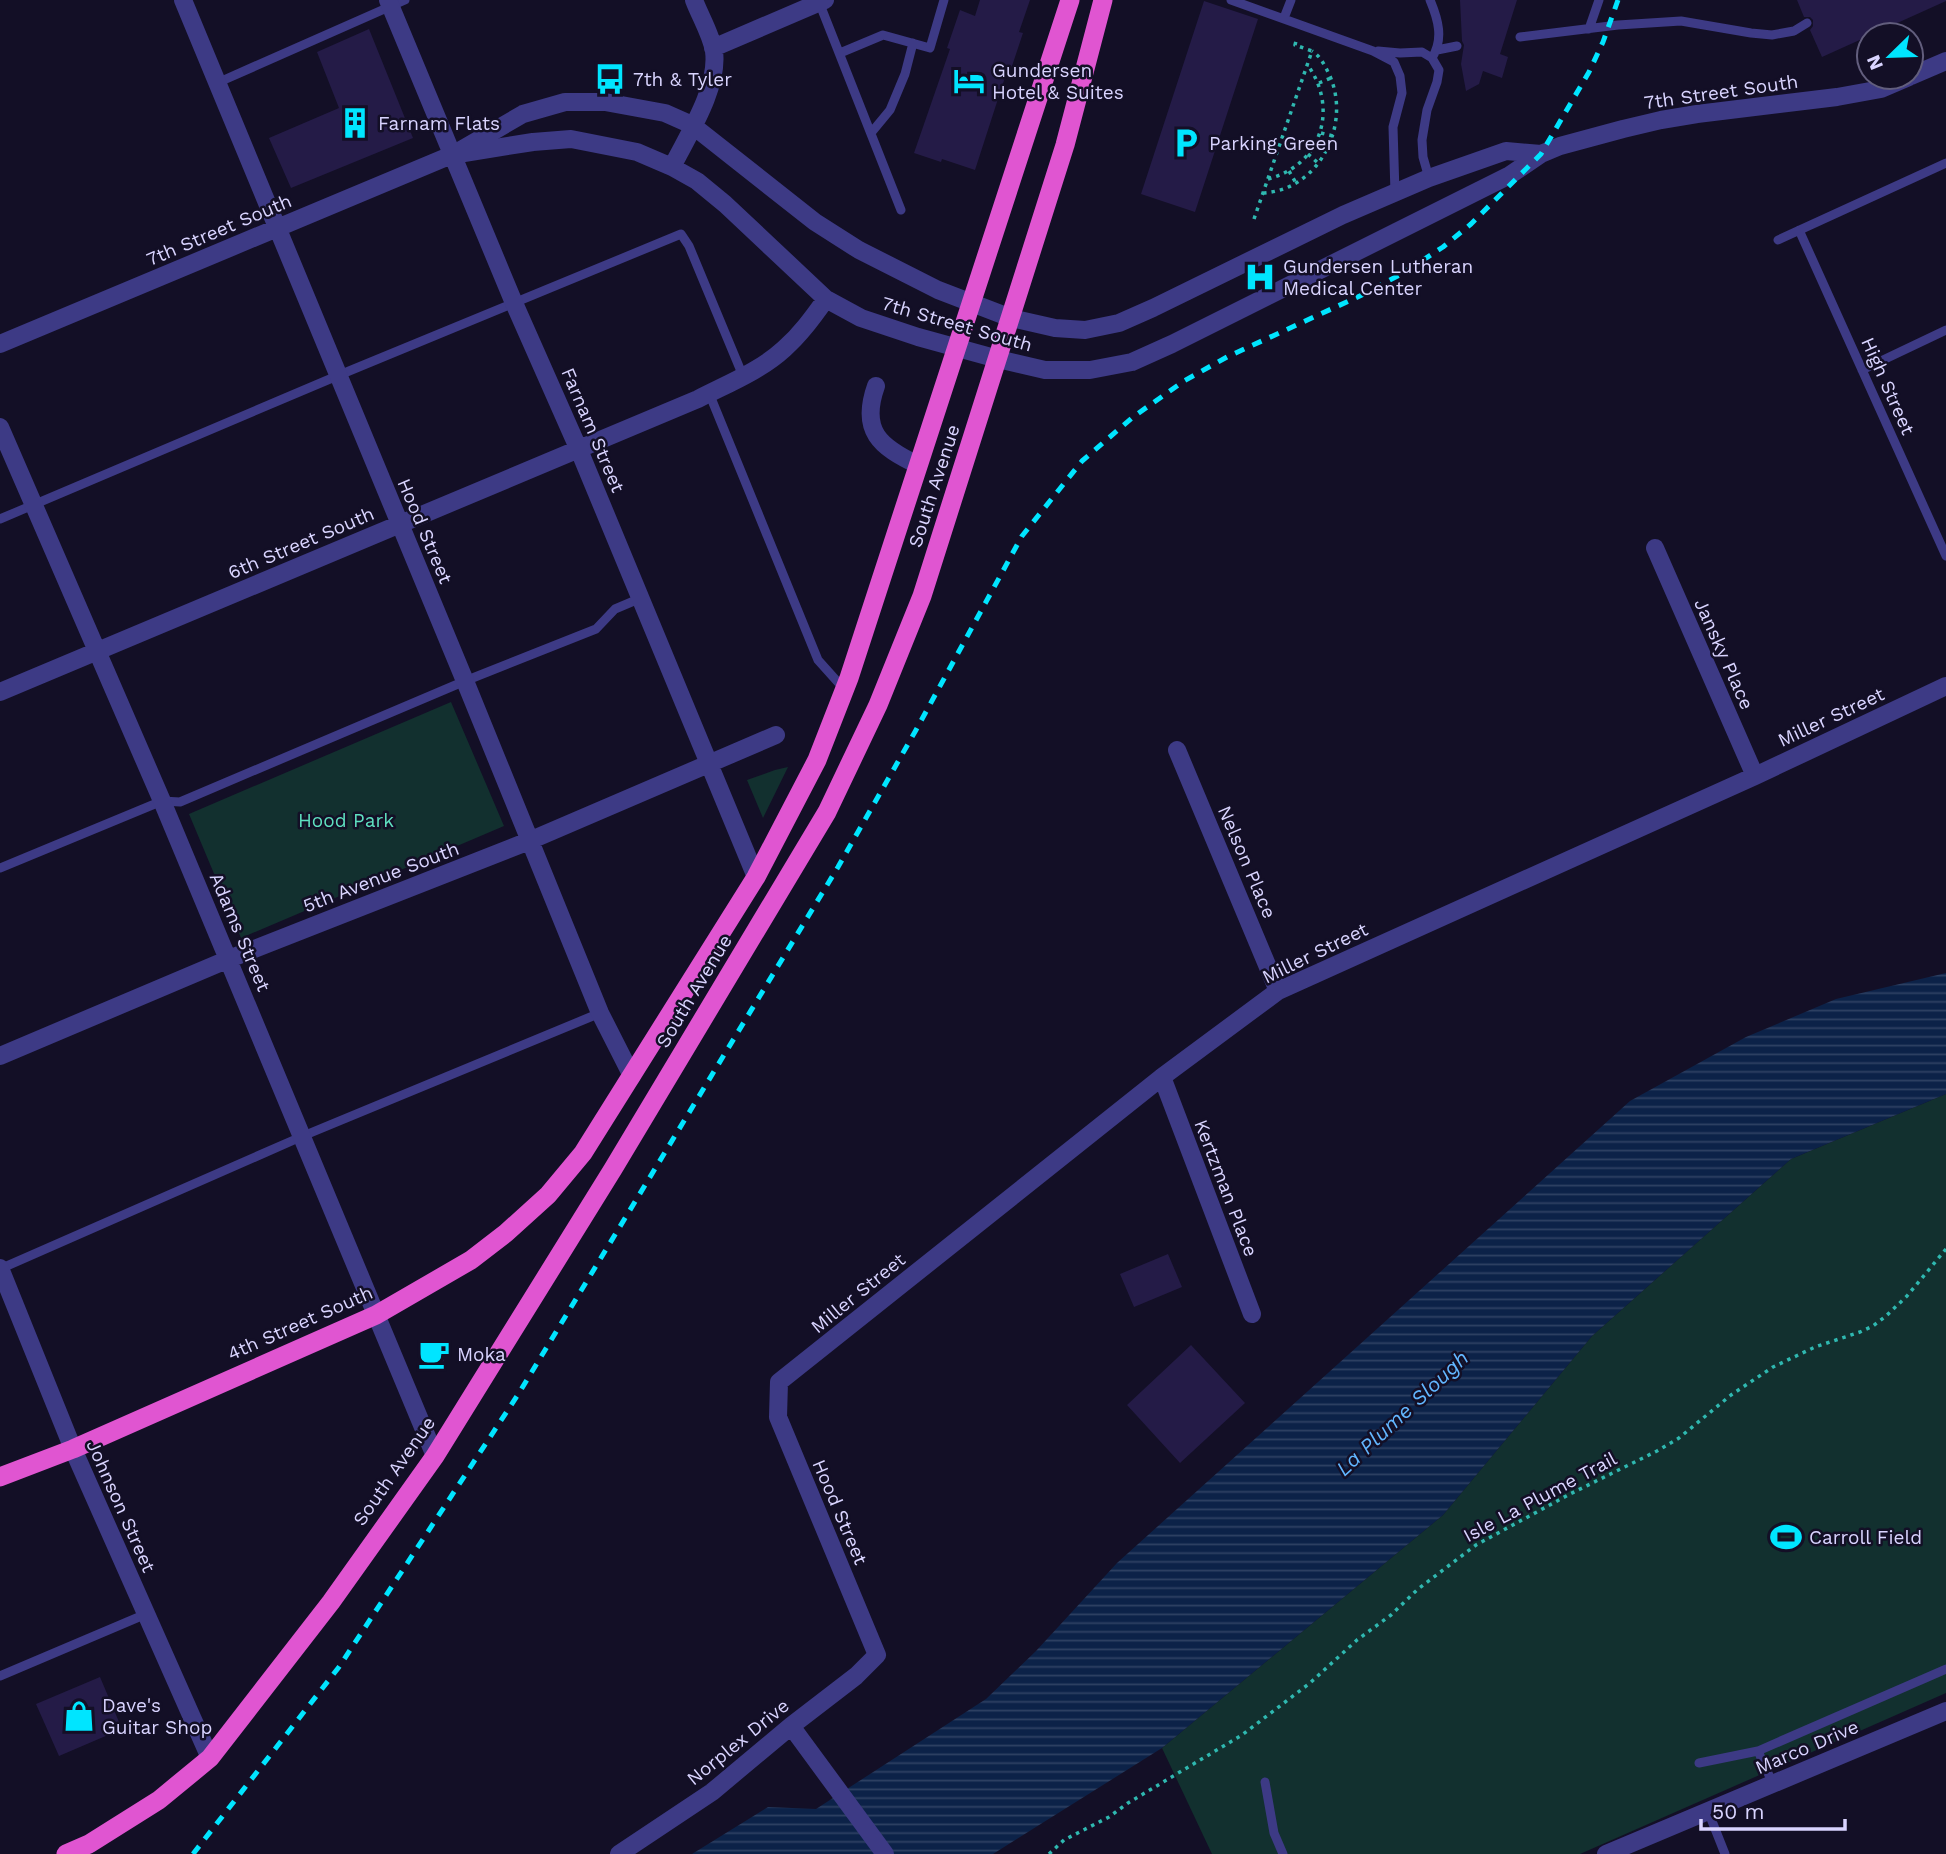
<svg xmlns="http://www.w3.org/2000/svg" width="1946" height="1854" viewBox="0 0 1946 1854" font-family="'Work Sans',sans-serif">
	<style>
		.green { fill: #12302f }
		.water { fill: url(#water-rules) }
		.building { fill: #241b47 }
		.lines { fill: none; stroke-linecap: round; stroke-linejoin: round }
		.path { stroke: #2fb8b0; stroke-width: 3.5; stroke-dasharray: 3.5 5; stroke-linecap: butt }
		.service { stroke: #3d3a85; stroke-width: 9 }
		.minor { stroke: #3d3a85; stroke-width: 18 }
		.trunk { stroke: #e055d1; stroke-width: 19 }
		.rail { stroke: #00e5ff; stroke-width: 5; stroke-dasharray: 10 9; stroke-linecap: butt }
		.labels { text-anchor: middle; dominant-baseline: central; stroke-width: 5; stroke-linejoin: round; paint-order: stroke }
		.poi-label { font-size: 19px; fill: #d9d4ff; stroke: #130f26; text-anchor: start }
		.street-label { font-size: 19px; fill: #d9d4ff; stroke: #130f26 }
		.park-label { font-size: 19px; fill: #5fe0c0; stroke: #130f26 }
		.water-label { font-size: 21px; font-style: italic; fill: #62b6ff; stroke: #130f26 }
	</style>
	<defs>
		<pattern id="water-rules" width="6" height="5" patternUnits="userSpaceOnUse" patternTransform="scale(1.75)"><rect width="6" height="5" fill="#0c2248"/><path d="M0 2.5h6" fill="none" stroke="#2f4163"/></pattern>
	</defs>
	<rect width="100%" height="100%" fill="#130f26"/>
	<path class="green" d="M451,702L504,826L241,938L189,814Z
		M788,767L763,818L747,780L775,770Z
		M1946,1094V1693L1580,1854H1212L1162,1748L1443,1515L1592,1336L1791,1159Z"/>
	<path class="water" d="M1946,973V1094L1791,1159L1592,1336L1443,1515L1162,1748L993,1854H692L768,1807L816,1809L986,1699L1036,1651L1117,1563L1630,1101L1746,1037L1836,999Z"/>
	<path class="building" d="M980,0H1030L1019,32L1023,33L1011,69L1008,68L975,170L942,159L941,162L914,153L950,49L947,48L960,10L975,16Z
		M1460,0H1517L1500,54L1508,57L1502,78L1483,71L1479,84L1466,91L1461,64L1464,45L1462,41Z
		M1797,0H1946V1L1822,57L1810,30L1813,26V20L1810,17H1804Z
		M1204,1L1258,19L1195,212L1141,194Z
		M369,29L413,138L291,188L269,138L339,108L317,52Z
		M1168,1254L1182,1287L1134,1307L1120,1274Z
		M437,1342L444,1361L430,1366L423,1347Z
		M1191,1345L1245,1403L1180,1463L1127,1405Z
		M100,1677L122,1729L59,1756L36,1704Z"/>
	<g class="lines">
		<path class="path" d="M1319,83L1331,78
			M1321,133L1333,136
			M1308,154L1318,163
			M1289,171L1296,183
			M1268,179C1322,165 1339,108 1307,64
			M1263,193C1321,190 1353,121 1328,72C1324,64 1320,56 1312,51
			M1254,219L1312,51L1295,45L1297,37
			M1049,1854L1064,1840L1109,1817L1128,1803L1242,1735L1310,1683L1357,1640L1391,1615L1418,1589L1476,1545L1570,1494L1657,1451L1679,1438L1731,1395L1773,1367L1815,1347L1860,1332L1873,1326L1886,1316L1907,1296L1946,1249"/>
		<path class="service" d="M1231,0L1373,51L1394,62L1400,76L1402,93L1393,127L1395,193
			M1430,0C1438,19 1444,39 1432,58
			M819,2L901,210
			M1284,18L1291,0
			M1589,29L1599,0
			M1520,37L1618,25L1681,21L1751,33L1772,35L1794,31L1807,23
			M1437,50L1457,46
			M1378,51L1400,53L1422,52L1432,58L1439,70L1437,82L1427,110L1422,140L1423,157L1429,178
			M840,53L883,35L930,48L944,0
			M217,83L405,0
			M871,133L890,110L905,74L913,43
			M1799,230L1946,556
			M1778,240L1946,163
			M1862,370L1946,330
			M709,393L818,660L844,689
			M0,519L337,376L681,234L689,246L743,376
			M0,868L162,801L180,802L465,681L596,629L615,609L641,598
			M0,1269L303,1136L600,1013
			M0,1676L146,1614
			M1758,1751L1773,1784
			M1699,1763L1758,1751L1946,1669
			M1265,1782L1274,1833L1283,1854
			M1708,1811L1725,1854"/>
		<path class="minor" d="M183,0L465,681L600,1013L632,1076
			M388,0L514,303L579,450L756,877
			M713,48L825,0
			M1911,76L1946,61
			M464,153L533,142L571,139L637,152L672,167L697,181L725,204L826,299L861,318L918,337L998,359L1045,370H1090L1132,362L1172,344L1510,175L1541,154L1560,146L1623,129L1661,120L1697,114L1837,97L1881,89L1909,77
			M672,167C688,135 719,88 714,51C711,34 700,16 694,0
			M0,344L454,154L523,114L565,102H605L665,113L692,125L815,222L859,250L938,290L1011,318L1055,328L1085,330L1119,323L1153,308L1343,215L1429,178L1506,151L1541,154
			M876,386C860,431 880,447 918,465
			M0,427L162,801L435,1456
			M1655,548L1755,776
			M0,692L698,399C727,384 760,371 784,349C801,334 813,317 826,299
			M1177,750L1278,991
			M0,1056L229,959L529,841L776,735
			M1162,1077L1252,1314
			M0,1268L73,1449L210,1758
			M791,1726L885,1854
			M619,1854L712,1792L791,1726L856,1676L877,1655L778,1417L779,1382L1162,1077L1278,991L1755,776L1946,686
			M1606,1854L1946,1711"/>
		<path class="trunk" d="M0,1477L73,1449L376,1315L471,1260L506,1233L548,1195L583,1153L756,877L817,760L849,678L1070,0
			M66,1854L89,1844L159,1800L210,1758L331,1602L435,1456L613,1169L827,812L878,705L922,596L1065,145L1103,0"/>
		<path class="rail" d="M193,1854L339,1667L519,1393L838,867L916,730L1022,536L1082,461L1133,417L1184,381L1227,357L1364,294L1403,273L1443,247L1471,224L1541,154L1589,72L1603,42L1618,0"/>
	</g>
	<defs>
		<symbol id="bus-bare" viewBox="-9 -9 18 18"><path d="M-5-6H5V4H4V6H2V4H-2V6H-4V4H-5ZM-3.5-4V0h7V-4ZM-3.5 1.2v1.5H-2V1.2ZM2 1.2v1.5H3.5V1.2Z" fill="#00e5ff" stroke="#130f26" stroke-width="2.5" paint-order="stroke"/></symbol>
		<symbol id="hotel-bare" viewBox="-9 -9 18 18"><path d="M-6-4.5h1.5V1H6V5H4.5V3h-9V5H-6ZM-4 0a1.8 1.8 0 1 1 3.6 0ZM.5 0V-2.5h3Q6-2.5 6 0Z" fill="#00e5ff" stroke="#130f26" stroke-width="2.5" paint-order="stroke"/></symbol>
		<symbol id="building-bare" viewBox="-9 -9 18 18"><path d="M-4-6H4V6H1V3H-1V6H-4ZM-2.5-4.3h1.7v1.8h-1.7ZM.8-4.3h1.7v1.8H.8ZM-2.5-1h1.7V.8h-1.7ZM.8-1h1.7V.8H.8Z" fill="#00e5ff" stroke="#130f26" stroke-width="2.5" paint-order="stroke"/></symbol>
		<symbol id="parking-bare" viewBox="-9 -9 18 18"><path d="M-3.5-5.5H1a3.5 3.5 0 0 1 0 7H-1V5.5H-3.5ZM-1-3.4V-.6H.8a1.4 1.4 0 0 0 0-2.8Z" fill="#00e5ff" stroke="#130f26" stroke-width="2.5" paint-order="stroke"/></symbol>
		<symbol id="hospital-bare" viewBox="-9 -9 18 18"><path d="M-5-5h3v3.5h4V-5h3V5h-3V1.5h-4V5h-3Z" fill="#00e5ff" stroke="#130f26" stroke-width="2.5" paint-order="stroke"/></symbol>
		<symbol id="cafe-bare" viewBox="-9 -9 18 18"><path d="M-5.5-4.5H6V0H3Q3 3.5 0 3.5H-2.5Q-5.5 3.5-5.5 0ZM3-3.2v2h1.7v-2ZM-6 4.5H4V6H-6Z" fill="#00e5ff" stroke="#130f26" stroke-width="2.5" paint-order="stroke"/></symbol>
		<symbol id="stadium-bare" viewBox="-9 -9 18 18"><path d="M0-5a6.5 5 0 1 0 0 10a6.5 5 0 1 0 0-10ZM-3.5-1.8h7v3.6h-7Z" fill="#00e5ff" stroke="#130f26" stroke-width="2.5" paint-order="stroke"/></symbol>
		<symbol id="shop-bare" viewBox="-9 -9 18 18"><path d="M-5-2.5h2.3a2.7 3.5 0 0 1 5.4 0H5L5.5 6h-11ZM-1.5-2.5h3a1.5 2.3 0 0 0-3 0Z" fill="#00e5ff" stroke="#130f26" stroke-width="2.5" paint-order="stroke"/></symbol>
	</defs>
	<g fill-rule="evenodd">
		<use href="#bus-bare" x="588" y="57" width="44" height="44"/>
		<use href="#hotel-bare" x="947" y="59" width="44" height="44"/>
		<use href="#building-bare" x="333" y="101" width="44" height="44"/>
		<use href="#parking-bare" x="1164" y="121" width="44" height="44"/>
		<use href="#hospital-bare" x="1238" y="255" width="44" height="44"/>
		<use href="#cafe-bare" x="412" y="1332" width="44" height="44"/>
		<use href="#stadium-bare" x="1764" y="1515" width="44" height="44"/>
		<use href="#shop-bare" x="57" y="1694" width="44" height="44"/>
	</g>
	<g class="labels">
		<g class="poi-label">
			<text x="992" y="70">Gundersen<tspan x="992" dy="22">Hotel &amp; Suites</tspan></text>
			<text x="633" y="79">7th &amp; Tyler</text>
			<text x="378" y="123">Farnam Flats</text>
			<text x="1209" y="143">Parking Green</text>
			<text x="1283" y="266">Gundersen Lutheran<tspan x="1283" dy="22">Medical Center</tspan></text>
			<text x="457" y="1354">Moka</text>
			<text x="1809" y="1537">Carroll Field</text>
			<text x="102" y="1705">Dave's<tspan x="102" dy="22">Guitar Shop</tspan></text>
		</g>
		<g class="street-label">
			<text transform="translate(1721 92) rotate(-8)">7th Street South</text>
			<text transform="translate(219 230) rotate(-23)">7th Street South</text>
			<text transform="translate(957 324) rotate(16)">7th Street South</text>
			<text transform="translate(1888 386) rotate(66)">High Street</text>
			<text transform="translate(593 430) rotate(67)">Farnam Street</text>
			<text transform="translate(934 486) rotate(-72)">South Avenue</text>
			<text transform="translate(425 531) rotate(67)">Hood Street</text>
			<text transform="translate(301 543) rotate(-23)">6th Street South</text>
			<text transform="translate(1724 654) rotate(66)">Jansky Place</text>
			<text transform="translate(1831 717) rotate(-25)">Miller Street</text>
			<text transform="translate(1247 862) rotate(67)">Nelson Place</text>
			<text transform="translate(381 877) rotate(-21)">5th Avenue South</text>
			<text transform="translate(240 932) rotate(67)">Adams Street</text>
			<text transform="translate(1315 953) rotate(-26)">Miller Street</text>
			<text transform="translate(694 991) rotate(-59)">South Avenue</text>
			<text transform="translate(1226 1188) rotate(69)">Kertzman Place</text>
			<text transform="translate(858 1293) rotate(-39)">Miller Street</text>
			<text transform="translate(300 1323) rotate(-24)">4th Street South</text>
			<text transform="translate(394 1471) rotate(-55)">South Avenue</text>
			<text transform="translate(1540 1497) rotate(-28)">Isle La Plume Trail</text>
			<text transform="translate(121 1506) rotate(66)">Johnson Street</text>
			<text transform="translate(840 1512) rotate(67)">Hood Street</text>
			<text transform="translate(738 1742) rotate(-39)">Norplex Drive</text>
			<text transform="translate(1807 1747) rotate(-23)">Marco Drive</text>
		</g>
		<g class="park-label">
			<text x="346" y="820">Hood Park</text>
		</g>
		<g class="water-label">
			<text transform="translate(1402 1413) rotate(-43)">La Plume Slough</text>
		</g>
	</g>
	<g transform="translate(1890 56) rotate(247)"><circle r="33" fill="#130f26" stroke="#625e7d" stroke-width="2"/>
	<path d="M0-5L12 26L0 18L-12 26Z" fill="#00e5ff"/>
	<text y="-10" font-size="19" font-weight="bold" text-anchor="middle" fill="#d9d4ff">N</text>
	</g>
	<path d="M1701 1819v10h144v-10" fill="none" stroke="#d9d4ff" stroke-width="3.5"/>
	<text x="1712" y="1819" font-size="21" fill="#d9d4ff" stroke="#130f26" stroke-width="5" paint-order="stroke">50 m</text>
</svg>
